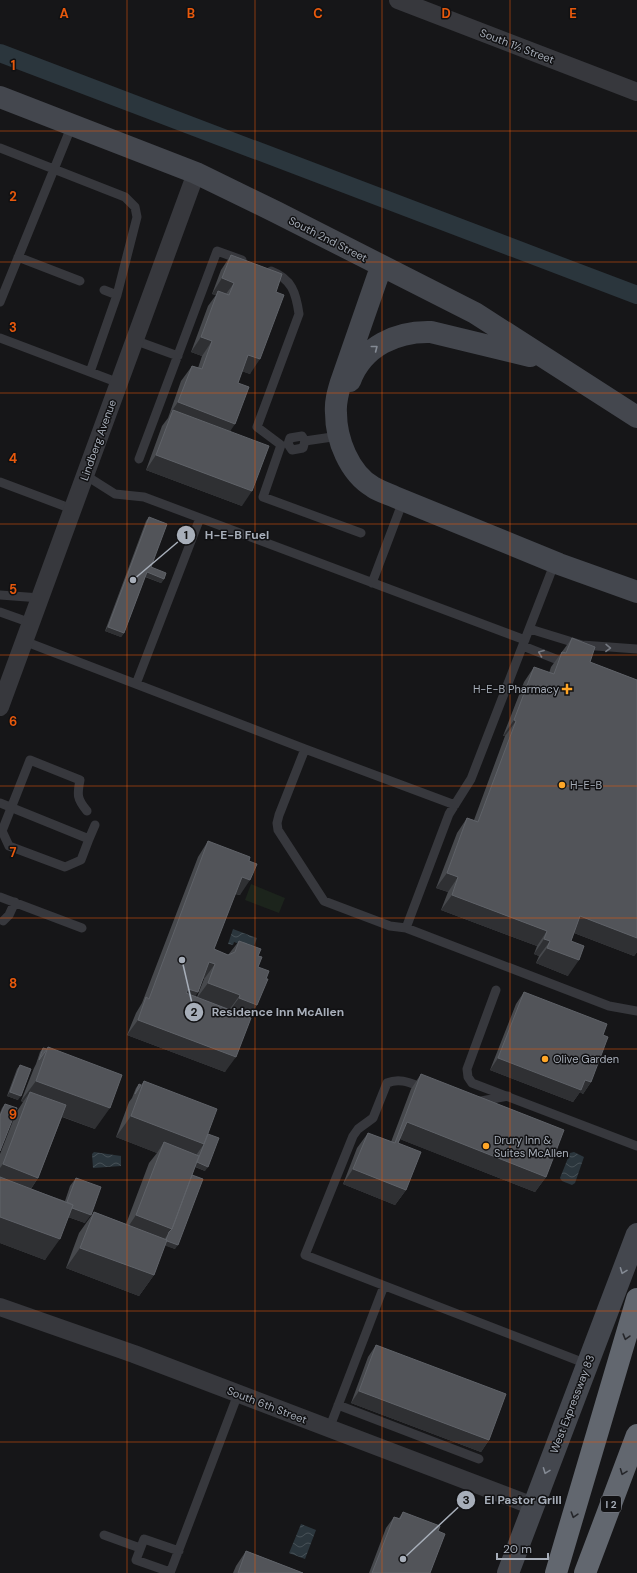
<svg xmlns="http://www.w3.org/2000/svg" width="637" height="1573" viewBox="0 0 637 1573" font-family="'DM Sans',sans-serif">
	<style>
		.pitch { fill: #1c241c }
		.water { fill: url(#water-waves) }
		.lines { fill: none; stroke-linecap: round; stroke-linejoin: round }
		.canal { stroke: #2b363d; stroke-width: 18 }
		.lane { stroke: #37383d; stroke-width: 9 }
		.street { stroke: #37383d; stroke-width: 18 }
		.secondary { stroke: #44474e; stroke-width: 22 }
		.highway { stroke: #62676f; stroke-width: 22 }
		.wall { fill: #47494d; fill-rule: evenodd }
		.shaded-wall { fill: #2f3033 }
		.building { fill: #525459; stroke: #5f6268 }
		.oneway { stroke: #848a94 }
		.oneway2 { stroke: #757981 }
		.oneway3 { stroke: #25262a }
		.grid { fill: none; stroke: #e8590c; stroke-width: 1; stroke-opacity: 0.55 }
		.poi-dot { fill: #ffa627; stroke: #111113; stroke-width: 1.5 }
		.labels { text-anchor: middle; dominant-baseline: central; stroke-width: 3; stroke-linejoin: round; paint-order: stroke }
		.shield { fill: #111113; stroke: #7a7f87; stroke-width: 1 }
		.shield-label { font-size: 10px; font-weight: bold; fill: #a7aeb9 }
		.street-label { font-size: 11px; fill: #a7aeb9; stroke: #111113 }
		.poi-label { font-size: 11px; fill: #a7aeb9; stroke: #111113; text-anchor: start }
		.grid-label { font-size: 13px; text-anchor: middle; font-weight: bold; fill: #e8590c; stroke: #111113; stroke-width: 3; stroke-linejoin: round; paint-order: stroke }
		.leader { fill: none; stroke: #a7aeb9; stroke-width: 1.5 }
		.callout-dot { fill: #a7aeb9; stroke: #111113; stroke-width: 1.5 }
		.mark-label { font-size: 12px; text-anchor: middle; font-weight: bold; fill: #111 }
		.callout-label { font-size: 12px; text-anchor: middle; font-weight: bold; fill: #a7aeb9; stroke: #111113; stroke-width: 3; stroke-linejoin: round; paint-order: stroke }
	</style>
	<defs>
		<pattern id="water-waves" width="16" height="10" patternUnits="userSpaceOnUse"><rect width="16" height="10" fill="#2b363d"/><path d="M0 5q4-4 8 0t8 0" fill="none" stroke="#475157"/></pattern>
	</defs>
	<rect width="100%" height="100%" fill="#161618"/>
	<path class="pitch" d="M251,884L285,898L279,913L245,900Z"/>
	<path class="water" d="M233,929L257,938L253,949L234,942L233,945L228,944Z
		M94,1152L121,1156V1166L93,1168L92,1154Z
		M574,1152L584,1157L575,1183L572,1185L562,1181L560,1178L570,1153Z
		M301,1524L316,1530L305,1559L289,1553Z"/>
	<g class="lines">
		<path class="canal" d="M0,53L637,295"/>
		<path class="lane" d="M0,148L125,197L135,207L137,217L117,295L90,372
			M18,257L80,281
			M271,271C292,279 296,293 299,314L257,427L281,445L263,497L361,533
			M104,290L117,295
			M0,302L72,125
			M0,338L119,383
			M134,340L178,356
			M302,436L305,441L303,448L292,450L288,444L290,438Z
			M305,441L339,436
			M139,459L217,251L242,260
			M85,475L115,494L144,497L525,640
			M0,482L72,509
			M372,583L403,501
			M0,595L40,598
			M0,612L31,623
			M530,629L582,645L637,649
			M24,641L305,749L455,805
			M523,646L558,660
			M136,684L200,518
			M305,749L279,815L277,823L278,830L324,901L390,926L406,928L609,1006L637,1011
			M0,803L89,839L95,825
			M87,811C77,799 77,795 80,780L30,760L2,831L9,846L65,867L81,860L89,839
			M0,897L82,928
			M3,921L9,915L15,902
			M406,928L449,814L471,779L555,562
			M496,990L467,1069L468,1077L472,1083L637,1146
			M426,1089C412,1084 401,1077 387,1083L373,1118L358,1129L353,1136L305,1255L587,1364
			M476,1102L508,1096
			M338,1405L479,1459
			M329,1429L384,1286
			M104,1535L140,1548
			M170,1572L136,1560L144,1539L179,1551
			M170,1573L238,1394"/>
		<path class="street" d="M398,0L637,92
			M0,707L196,173
			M0,1307L134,1354L533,1506"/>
		<path class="secondary" d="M0,97L196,173L276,212L475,313L637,417
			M381,267L341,382C338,392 335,402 336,413C336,439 349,473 373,487C379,491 388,494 395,497L559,564L637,592
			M350,381C363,346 397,331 431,332L530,356
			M508,1573L637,1234"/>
		<path class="highway" d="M556,1573L637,1299
			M585,1573L637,1435"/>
	</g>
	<path class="wall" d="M231,255L276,292L250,374L242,371L238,383L230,432L242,506L146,470L162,426L168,418L181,381L192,366L198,368L202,356L191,352L208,306L216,295L212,294L221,270Z
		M149,517L151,567L164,579L161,583L145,577L124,633L121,637L105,631L146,521Z
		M572,638L590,662L637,680V952L634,956L574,933L571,941L568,976L536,963L539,956L534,954L537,946L441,910L448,892L436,888L457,833L467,818L474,820L505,736H503L524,682L534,667L549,673L551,667Z
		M208,841L249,861L240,895L235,894L214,949L228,955L239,941L258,956V967L257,1005L248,1017L225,1072L127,1035L136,1013L142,1003L198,857ZM203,979H204L197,997L195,996L198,992Z
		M524,992L603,1035L591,1082L583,1094L580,1092L573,1102L490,1070L516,1004Z
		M48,1047L95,1129L62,1117L38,1178L31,1189L65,1201L70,1186L76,1178L85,1223L68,1217L45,1260L0,1243V1154L16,1113L23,1102L21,1101L34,1068L36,1064L40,1052L43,1048L47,1049Z
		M20,1065L18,1100L7,1096L17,1069Z
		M421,1074L546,1177L535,1192L400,1139L398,1143L406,1190L395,1205L343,1184L357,1148L368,1133L391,1142L411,1089Z
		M144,1081L208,1134L205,1171L195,1167L192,1175L175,1249L165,1245L154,1275L139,1296L66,1268L79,1233L94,1212L126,1224L149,1163L157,1153L116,1137L129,1102L132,1098L136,1088L139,1084L141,1085Z
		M5,1104L0,1151V1113L2,1108Z
		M376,1345L489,1440L481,1452L351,1403L368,1357Z
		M403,1512L438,1531L430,1573H369L386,1528L394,1517L399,1518Z
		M246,1551L303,1573H233L236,1566Z"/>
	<path class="shaded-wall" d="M222,278L234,283L223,298L218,291L216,295L212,294Z
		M201,337L212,341L202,356L191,352Z
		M248,355L260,359L250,374L238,370Z
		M178,402L235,424L225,439L173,410L167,418Z
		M156,455L252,491L242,506L146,470Z
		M147,572L164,579L161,583L144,576Z
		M108,627L124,633L121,637L105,631Z
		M514,720L516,721L505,736H503Z
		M447,873L458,877L448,892L436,888Z
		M242,877L250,880L240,895L231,892Z
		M452,895L547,931L537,946L441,910Z
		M580,916L637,938V952L634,956L569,931Z
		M544,939L550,941L539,956L534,954Z
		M547,948L579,960L568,976L536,963Z
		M209,962L215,964L204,979L198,977Z
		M208,983L240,995L229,1010L197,998Z
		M188,989L198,992L187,1008L177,1004Z
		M239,998L257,1005L246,1020L228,1013Z
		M138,1020L236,1057L225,1072L127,1035Z
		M498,1058L585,1080L591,1082L583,1094L580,1092L573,1102L490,1070Z
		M36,1081L110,1108L95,1129L26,1103L30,1092L23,1102L21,1101Z
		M10,1092L21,1096L18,1100L7,1096Z
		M131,1116L204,1144L189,1165L164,1142L157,1153L116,1137Z
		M407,1122L546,1177L535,1192L397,1138Z
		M196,1162L208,1167L205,1171L194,1166Z
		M3,1164L38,1178L24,1199L0,1190V1168Z
		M353,1169L406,1190L395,1205L343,1184Z
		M66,1206L91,1215L85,1223L60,1214Z
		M136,1215L172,1229L157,1249L122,1236Z
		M0,1217L60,1239L45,1260L0,1243Z
		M166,1240L178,1245L175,1249L163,1245Z
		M80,1248L154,1275L139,1296L66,1268Z
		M359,1391L489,1440L481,1452L351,1403Z"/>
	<path class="building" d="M231,255L282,274L276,292L284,295L260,359L248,355L238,383L249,387L235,424L178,402L192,366L202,369L212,341L201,337L218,291L229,295L234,283L222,278Z
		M173,410L269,446L252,491L156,455Z
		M149,517L167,524L151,567L166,573L164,579L147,572L124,633L108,627Z
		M572,638L595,647L590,662L637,680V938L580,916L571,941L584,946L579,960L547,948L550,941L544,939L547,931L452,895L458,877L447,873L467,818L478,822L516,721L514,720L534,667L554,674L562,652L566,653Z
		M208,841L250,857L249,861L257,864L250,880L242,877L214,949L228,955L235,952L239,941L261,949L258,956L262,957L258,967L269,971L266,979H268L257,1005L239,998L240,995L208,983L215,964L209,962L198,992L188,989L186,993L251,1018L236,1057L138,1020L146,997L149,999Z
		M524,992L607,1024L603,1035L608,1037L591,1082L585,1080L581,1090L498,1058Z
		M48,1047L122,1075L110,1108L36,1081Z
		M43,1048L47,1049L39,1060Z
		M20,1065L31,1069L21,1096L10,1092Z
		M421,1074L564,1130L546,1177L407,1122L398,1143L421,1152L406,1190L353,1169L368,1133L395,1143Z
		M144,1081L217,1109L204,1144L131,1116Z
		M139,1084L141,1085L135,1094Z
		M30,1092L66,1105L38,1178L3,1164Z
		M5,1104L17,1108L0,1151V1116Z
		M208,1134L219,1138L208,1167L197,1162Z
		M164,1142L199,1156L172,1229L136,1215Z
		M192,1175L203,1179L178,1245L167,1241V1240H166L169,1232L172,1229Z
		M0,1177L73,1205L60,1239L0,1217Z
		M76,1178L101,1187L91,1215L72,1208L73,1205L67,1202Z
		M94,1212L167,1240L154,1275L80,1248Z
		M376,1345L506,1394L489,1440L359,1391Z
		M403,1512L440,1526L438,1531L445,1534L430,1573H372L394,1517L400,1519Z
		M246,1551L303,1573H238Z"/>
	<defs><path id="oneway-chevron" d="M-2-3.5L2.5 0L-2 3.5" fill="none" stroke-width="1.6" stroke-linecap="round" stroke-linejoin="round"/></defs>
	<g class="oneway">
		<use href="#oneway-chevron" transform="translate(375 348) rotate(-38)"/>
		<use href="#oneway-chevron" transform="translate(623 1271) rotate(111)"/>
		<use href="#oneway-chevron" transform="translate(546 1471) rotate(111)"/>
	</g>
	<g class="oneway2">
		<use href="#oneway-chevron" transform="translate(608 648) rotate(1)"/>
		<use href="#oneway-chevron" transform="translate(541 653) rotate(-159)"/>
	</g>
	<g class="oneway3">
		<use href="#oneway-chevron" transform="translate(626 1337) rotate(106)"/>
		<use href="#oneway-chevron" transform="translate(623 1472) rotate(111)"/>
		<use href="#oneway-chevron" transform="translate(574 1515) rotate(107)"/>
	</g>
	<path class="grid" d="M127,0V1573M255,0V1573M382,0V1573M510,0V1573M0,131H637M0,262H637M0,393H637M0,524H637M0,655H637M0,786H637M0,918H637M0,1049H637M0,1180H637M0,1311H637M0,1442H637"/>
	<g class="poi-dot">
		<path d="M565 683h4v4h4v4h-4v4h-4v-4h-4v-4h4z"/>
		<circle cx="562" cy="785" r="4"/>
		<circle cx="545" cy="1059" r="4"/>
		<circle cx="486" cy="1146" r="4"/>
	</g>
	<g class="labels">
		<rect class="shield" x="601" y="1496" width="20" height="16" rx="3"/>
		<g class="shield-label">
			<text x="611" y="1504">I 2</text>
		</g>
		<g class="street-label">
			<text transform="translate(517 46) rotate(21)">South 1½ Street</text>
			<text transform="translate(328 239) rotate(27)">South 2nd Street</text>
			<text transform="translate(98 440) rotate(-70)">Lindberg Avenue</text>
			<text transform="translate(572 1404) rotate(-69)">West Expressway 83</text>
			<text transform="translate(267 1405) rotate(21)">South 6th Street</text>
		</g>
		<g class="poi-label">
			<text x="559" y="689" text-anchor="end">H-E-B Pharmacy</text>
			<text x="570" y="785">H-E-B</text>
			<text x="553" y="1059">Olive Garden</text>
			<text x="494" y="1140">Drury Inn &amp;<tspan x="494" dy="13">Suites McAllen</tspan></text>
		</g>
	</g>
	<g class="grid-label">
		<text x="64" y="18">A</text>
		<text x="191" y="18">B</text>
		<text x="318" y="18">C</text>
		<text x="446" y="18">D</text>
		<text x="573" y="18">E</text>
		<text x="13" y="70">1</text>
		<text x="13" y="201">2</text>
		<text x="13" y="332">3</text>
		<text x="13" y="463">4</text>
		<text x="13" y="594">5</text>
		<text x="13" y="726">6</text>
		<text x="13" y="857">7</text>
		<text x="13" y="988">8</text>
		<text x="13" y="1119">9</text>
	</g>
	<path class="leader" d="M133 580L186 535M182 960L194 1012M403 1559L466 1500"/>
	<g class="callout-dot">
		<circle cx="133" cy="580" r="4"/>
		<circle cx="182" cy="960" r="4"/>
		<circle cx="403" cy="1559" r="4"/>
		<circle cx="186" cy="535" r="10"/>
		<circle cx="194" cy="1012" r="10"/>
		<circle cx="466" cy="1500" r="10"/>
	</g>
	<g class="mark-label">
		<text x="186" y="539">1</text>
		<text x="194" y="1016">2</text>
		<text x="466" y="1504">3</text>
	</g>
	<g class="callout-label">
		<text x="237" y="539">H-E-B Fuel</text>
		<text x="278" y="1016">Residence Inn McAllen</text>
		<text x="523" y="1504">El Pastor Grill</text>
	</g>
	<path d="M497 1553v6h51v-6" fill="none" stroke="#a7aeb9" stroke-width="2"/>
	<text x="503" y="1553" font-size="12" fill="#a7aeb9" stroke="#111113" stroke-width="3" paint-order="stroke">20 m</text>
</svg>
